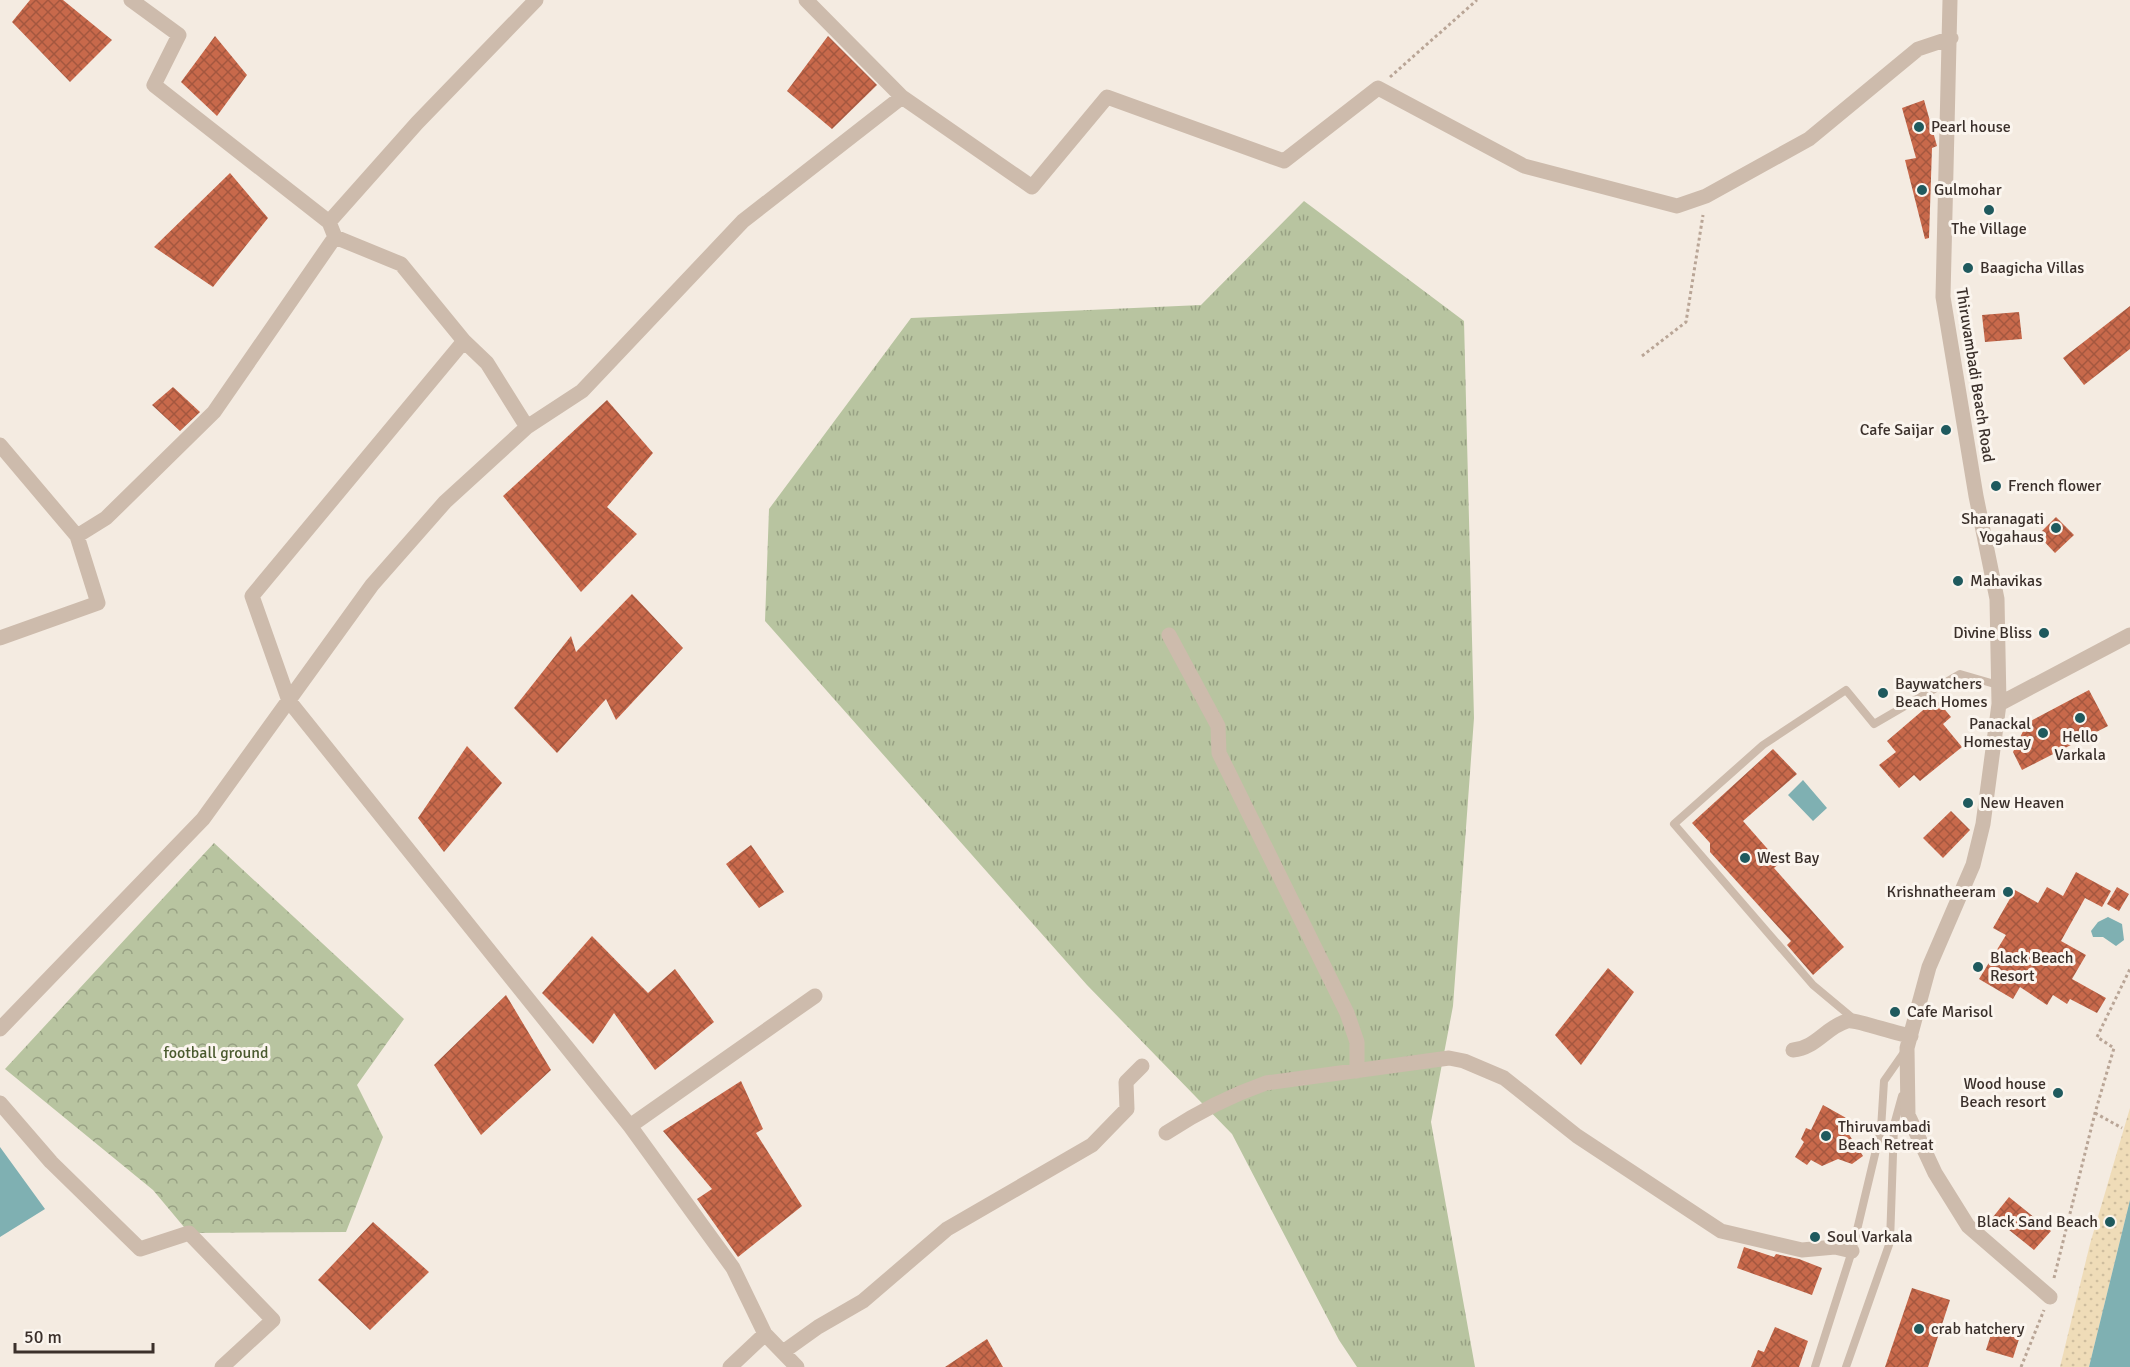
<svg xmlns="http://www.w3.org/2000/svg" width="2130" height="1367" viewBox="0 0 2130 1367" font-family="Signika,sans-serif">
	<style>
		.grass { fill: url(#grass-tufts) }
		.sand { fill: url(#sand-dots) }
		.park { fill: url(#park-crowns) }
		.water { fill: #7fb0b2 }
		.building { fill: url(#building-cross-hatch) }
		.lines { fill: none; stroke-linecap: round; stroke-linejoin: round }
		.path { stroke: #b9a596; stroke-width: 3; stroke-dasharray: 3 3; stroke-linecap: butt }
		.lane { stroke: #cdbbac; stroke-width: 8 }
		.street { stroke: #cdbbac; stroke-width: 15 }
		.poi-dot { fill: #1f5a5e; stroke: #fbf5ee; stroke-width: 2 }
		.labels { text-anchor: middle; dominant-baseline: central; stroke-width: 6; stroke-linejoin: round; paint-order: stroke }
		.poi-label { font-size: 16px; fill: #3b302b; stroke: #fbf5ee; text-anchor: start }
		.street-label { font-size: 16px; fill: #3b302b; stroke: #fbf5ee }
		.park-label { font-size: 16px; fill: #4a5a2e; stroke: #fbf5ee }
	</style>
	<defs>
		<pattern id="grass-tufts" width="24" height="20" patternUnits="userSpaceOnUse" patternTransform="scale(1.5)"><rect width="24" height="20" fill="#b8c4a0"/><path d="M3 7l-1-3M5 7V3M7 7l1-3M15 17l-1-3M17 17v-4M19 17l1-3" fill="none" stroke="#97a083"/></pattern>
		<pattern id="sand-dots" width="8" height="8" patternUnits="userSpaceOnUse" patternTransform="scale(1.5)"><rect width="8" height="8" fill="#efdcb8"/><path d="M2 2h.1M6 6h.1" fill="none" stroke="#cebd9e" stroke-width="1.8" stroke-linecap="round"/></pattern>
		<pattern id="park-crowns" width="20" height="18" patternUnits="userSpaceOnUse" patternTransform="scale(1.5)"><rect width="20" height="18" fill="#b8c4a0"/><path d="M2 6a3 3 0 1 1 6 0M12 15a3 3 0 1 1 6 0" fill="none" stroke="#97a083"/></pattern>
		<pattern id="building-cross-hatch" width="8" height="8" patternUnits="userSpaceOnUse" patternTransform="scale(1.5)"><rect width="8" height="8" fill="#c8694b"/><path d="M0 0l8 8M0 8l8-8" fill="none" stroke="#a4573f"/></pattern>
	</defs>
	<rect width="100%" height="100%" fill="#f4ebe1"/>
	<path class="grass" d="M1304,201L1464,321L1474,718L1453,1006L1431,1122L1475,1367H1357L1339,1340L1232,1134L1087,985L765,621L769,509L911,318L1201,305Z"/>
	<path class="sand" d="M2130,1108V1200L2089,1367H2060L2090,1244Z"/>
	<path class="park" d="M214,843L404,1019L357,1085L383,1137L346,1232L189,1233L153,1190L5,1069Z"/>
	<path class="water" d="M1803,780L1827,808L1813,821L1788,795Z
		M2108,917L2122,924L2124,940L2116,946L2103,937H2093L2091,931L2098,922Z
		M0,1147L45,1209L0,1237Z
		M2130,1200V1367H2089Z"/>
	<path class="building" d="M30,0H63L112,40L70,82L12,22Z
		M215,36L247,75L217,116L181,82Z
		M828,36L877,85L832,129L787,91Z
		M1924,100L1937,146L1932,148L1929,238L1925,239L1905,160L1916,158L1902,108Z
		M230,173L268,218L213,287L154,247Z
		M2130,306V349L2084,385L2063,358Z
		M2019,312L2022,339L1985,342L1982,315Z
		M173,387L200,412L180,431L152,405Z
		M607,400L653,453L607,507L637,534L581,592L503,496Z
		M2056,517L2074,535L2055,553L2038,535Z
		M632,594L683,648L616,720L606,699L557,753L514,708L571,636L576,652Z
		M2089,690L2108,726L2022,770L2013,752L2027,723Z
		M1936,699L1951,717L1943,724L1962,747L1920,781L1914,775L1899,788L1879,765L1896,752L1887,741Z
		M467,746L502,783L444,852L418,818Z
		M1773,749L1797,774L1743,821L1780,863L1774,868L1844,947L1813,975L1787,945L1791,941L1710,852V843L1692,823Z
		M1951,811L1970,830L1943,858L1923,838Z
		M751,845L784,892L759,908L726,864Z
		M2076,872L2111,891L2102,907L2085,898L2061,941L2086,955L2072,979L2106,998L2097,1013L2070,999L2067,1004L2053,995L2047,1005L2020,987L2013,999L1979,979L2006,935L1993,928L2015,890L2038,903L2047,887L2063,896Z
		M2117,887L2129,894L2119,911L2107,904Z
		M592,936L648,993L675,969L714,1022L655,1070L614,1013L593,1044L542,993Z
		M1608,968L1634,992L1581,1065L1555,1035Z
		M506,995L551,1070L481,1135L434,1065Z
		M741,1081L763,1129L756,1133L802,1206L738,1257L697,1199L712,1189L663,1131Z
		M1823,1105L1848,1119V1133L1863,1156L1852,1164L1838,1159L1822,1166L1811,1160L1807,1165L1795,1157L1804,1142L1801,1139L1806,1128L1811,1130Z
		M2009,1197L2051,1231L2034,1250L1993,1217Z
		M373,1222L429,1272L370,1330L318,1280Z
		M1744,1247L1774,1257L1776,1254L1799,1259L1822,1268L1812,1295L1737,1268Z
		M1912,1288L1950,1300L1928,1367H1885Z
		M1775,1327L1808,1341L1799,1367H1751L1758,1350L1764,1352Z
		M1993,1328L2020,1336L2013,1358L1986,1350Z
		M987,1339L1003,1367H945Z"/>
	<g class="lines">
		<path class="path" d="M1390,77L1477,0
			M1642,356L1686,322L1703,215
			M2095,1113L2122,1128
			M2054,1278L2095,1113L2114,1048L2097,1037L2130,969
			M2021,1367L2044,1310"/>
		<path class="lane" d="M1855,1020L1813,985L1674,824L1763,745L1846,690L1874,724L1960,674L1998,685
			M1815,1367L1852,1251L1881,1129L1884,1081L1905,1051
			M1846,1367L1890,1242L1894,1125L1902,1096"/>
		<path class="street" d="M131,0L179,35L154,85L329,222L335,237L401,264L464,341L487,363L527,427
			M806,0L902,97L1032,187L1107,97L1284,161L1378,88L1524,166L1677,206L1706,196L1809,139L1918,49L1951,38
			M1950,0L1943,297L1976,496L1997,599L1999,704L1983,824L1973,865L1929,967L1907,1048L1908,1115L1935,1173L1968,1226L2050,1297
			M329,222L417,123L536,0
			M464,341L252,596L289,701L630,1126L733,1268L765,1334L797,1367
			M0,445L77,536L98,603L0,638
			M77,536L106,518L214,412L335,237
			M1169,635L1218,726L1219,753L1347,1013L1357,1042V1071
			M1999,704L2130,635
			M0,1029L203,819L372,585L445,502L527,427L582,391L743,221L902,97
			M1793,1050C1816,1048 1826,1027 1847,1021C1856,1019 1895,1034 1911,1036
			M0,1103L51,1162L140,1249L189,1233L273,1320L222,1367
			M630,1126L815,996
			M1166,1133C1198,1112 1229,1096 1266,1083L1449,1058L1464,1061L1504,1078L1577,1136L1721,1231L1802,1250L1835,1247L1852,1251
			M783,1352L818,1327L863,1301L947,1229L1092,1145L1127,1109L1126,1082L1142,1066
			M730,1367L765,1334"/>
	</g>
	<g class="poi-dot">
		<circle cx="1919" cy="127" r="6"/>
		<circle cx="1922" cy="190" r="6"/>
		<circle cx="1989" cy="210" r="6"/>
		<circle cx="1968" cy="268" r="6"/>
		<circle cx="1946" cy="430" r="6"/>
		<circle cx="1996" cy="486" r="6"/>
		<circle cx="2056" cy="528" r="6"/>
		<circle cx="1958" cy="581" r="6"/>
		<circle cx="2044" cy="633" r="6"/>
		<circle cx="1883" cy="693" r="6"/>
		<circle cx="2080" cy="718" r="6"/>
		<circle cx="2043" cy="733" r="6"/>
		<circle cx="1968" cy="803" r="6"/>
		<circle cx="1745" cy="858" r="6"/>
		<circle cx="2008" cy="892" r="6"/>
		<circle cx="1978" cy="967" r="6"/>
		<circle cx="1895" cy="1012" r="6"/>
		<circle cx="2058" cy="1093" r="6"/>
		<circle cx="1826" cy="1136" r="6"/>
		<circle cx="2110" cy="1222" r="6"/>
		<circle cx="1815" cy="1237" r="6"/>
		<circle cx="1919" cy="1329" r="6"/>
	</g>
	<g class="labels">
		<g class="poi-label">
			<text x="1931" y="127">Pearl house</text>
			<text x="1934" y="190">Gulmohar</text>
			<text x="1989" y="229" text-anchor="middle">The Village</text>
			<text x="1980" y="268">Baagicha Villas</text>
			<text x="1934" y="430" text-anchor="end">Cafe Saijar</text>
			<text x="2008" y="486">French flower</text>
			<text x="2044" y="519" text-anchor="end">Sharanagati<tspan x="2044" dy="18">Yogahaus</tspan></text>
			<text x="1970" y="581">Mahavikas</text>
			<text x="2032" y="633" text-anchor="end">Divine Bliss</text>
			<text x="1895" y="684">Baywatchers<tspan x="1895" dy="18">Beach Homes</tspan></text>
			<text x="2031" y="724" text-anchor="end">Panackal<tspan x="2031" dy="18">Homestay</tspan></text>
			<text x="2080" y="737" text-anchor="middle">Hello<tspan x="2080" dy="18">Varkala</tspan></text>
			<text x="1980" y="803">New Heaven</text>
			<text x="1757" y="858">West Bay</text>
			<text x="1996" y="892" text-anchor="end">Krishnatheeram</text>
			<text x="1990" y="958">Black Beach<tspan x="1990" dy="18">Resort</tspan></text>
			<text x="1907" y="1012">Cafe Marisol</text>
			<text x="2046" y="1084" text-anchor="end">Wood house<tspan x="2046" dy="18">Beach resort</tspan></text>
			<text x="1838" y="1127">Thiruvambadi<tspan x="1838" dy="18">Beach Retreat</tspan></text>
			<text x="2098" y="1222" text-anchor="end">Black Sand Beach</text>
			<text x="1827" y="1237">Soul Varkala</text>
			<text x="1931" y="1329">crab hatchery</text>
		</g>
		<g class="street-label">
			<text transform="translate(1975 375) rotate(81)">Thiruvambadi Beach Road</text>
		</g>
		<g class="park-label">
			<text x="216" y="1053">football ground</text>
		</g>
	</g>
	<path d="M15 1343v9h138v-9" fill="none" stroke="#3b302b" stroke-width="3"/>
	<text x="24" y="1343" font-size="18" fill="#3b302b" stroke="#fbf5ee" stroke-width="4.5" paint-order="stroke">50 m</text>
</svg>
